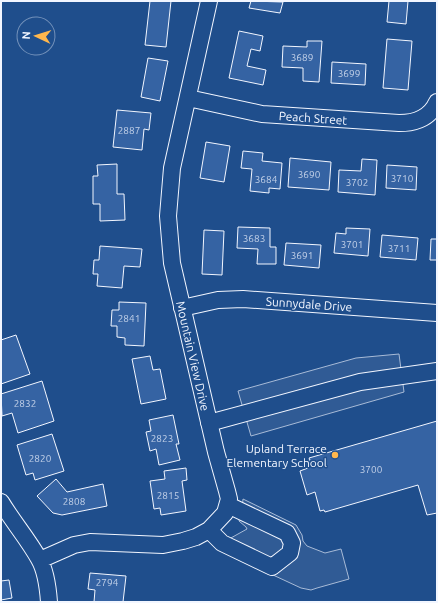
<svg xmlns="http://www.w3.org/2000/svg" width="438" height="603" viewBox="0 0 438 603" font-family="Ubuntu,sans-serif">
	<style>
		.parking { fill: #305b95; stroke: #a8bbd7 }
		.building { fill: #3563a3; stroke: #f2f6ff }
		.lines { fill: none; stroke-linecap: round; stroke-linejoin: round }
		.minor-casing { stroke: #f2f6ff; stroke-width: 18 }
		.minor { stroke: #1f4e8c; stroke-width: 16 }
		.poi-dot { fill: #ffb74d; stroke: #1f4e8c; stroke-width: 1.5 }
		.labels { text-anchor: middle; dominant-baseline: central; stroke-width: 3; stroke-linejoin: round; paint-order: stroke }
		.number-label { font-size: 10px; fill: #c3d1e8 }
		.street-label { font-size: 12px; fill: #f2f6ff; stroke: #1f4e8c }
		.poi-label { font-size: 12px; fill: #f2f6ff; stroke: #1f4e8c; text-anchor: end }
	</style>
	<rect width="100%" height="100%" fill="#1f4e8c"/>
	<path class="parking" d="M399,354L404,392L251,436L238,391L356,358Z
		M243,499L296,525L302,535L303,541L307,546L325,553L341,549L349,579L317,588L311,590L301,588L217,549L229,539L247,529L246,527L239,521L242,510Z"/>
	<path class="building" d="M150,1H171L166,47L145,45Z
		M251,1L283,2L280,13L249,8Z
		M389,1H408L406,24L387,22Z
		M239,31L263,36L260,51L251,49L247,66L266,70L263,85L229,78Z
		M387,39L412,41L408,90L383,88Z
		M307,41H322L319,82L303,81V68L282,67L283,46L307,47Z
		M148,58L168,61L160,101L141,97Z
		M332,62L366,64L365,85L331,83Z
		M117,110L151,113L149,130L144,129L142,150L113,147Z
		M206,142L230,146L224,182L200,178Z
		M243,151L263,153L262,161L282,163L280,189L269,188V193L250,191L252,169L241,168Z
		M290,158L331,162L329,190L288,187Z
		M362,159L377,160L375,195L338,192L339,170L361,171Z
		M117,164V194H124L125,220L100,221V204H93V176H98L97,165Z
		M387,165L417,167L416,190L386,188Z
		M238,227L270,228V247H276V264H257L258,249L237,248Z
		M346,228L370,229L368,256L334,253L336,233L346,234Z
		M204,230L224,231L222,275L202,274Z
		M382,235L418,238L416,260L380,257Z
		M431,239H437V260H430Z
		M286,243L321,245L319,268L284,265Z
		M100,246L142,249L140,267L124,266L122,288L97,286L98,274H93L94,260H99Z
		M119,302L146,303L144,346L125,345V338L117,337V326H111L112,310H119Z
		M16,335L30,374L1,384V340Z
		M150,356L153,370L160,369L166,399L141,404L132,359Z
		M42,381L54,421L18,433L12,413L2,416L1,394Z
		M173,415L179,444H176L180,460L159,465L156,449L150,451L146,432L151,431L149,420Z
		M437,421V513L427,515L418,485L325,512L324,510L320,511L315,492L307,495L300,471L308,468L306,461L310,460L309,458Z
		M52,434L64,471L35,480L33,473L26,475L17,445Z
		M186,468L187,480L182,481L186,511L161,515L160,508L154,509L150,481L165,479L164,471Z
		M56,479L67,492L103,484L107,506L62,515L53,513L37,496Z
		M90,573L126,576L123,602H94L95,590L88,589Z
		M9,580L12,598L1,600V581Z"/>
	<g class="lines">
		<defs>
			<path id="minor" d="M188,98L262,114L399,123C416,123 430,118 437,102
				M182,308L218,300L243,299L437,313
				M209,423L360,382L437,371
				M1,502C13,522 28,539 39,559C46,571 48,588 49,602
				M209,530L222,543L272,567L290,553L292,543L287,533L228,505
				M40,560L74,545L90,542L163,545L183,541L196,537L209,530L225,513L229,499L227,491L216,452L172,263L168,216L172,168L209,1"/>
		</defs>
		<use href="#minor" class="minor-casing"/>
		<use href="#minor" class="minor"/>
	</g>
	<circle class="poi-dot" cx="335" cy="455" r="4"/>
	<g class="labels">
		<g class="number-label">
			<text x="302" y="57">3689</text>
			<text x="349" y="73">3699</text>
			<text x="129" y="130">2887</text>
			<text x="309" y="174">3690</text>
			<text x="402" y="178">3710</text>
			<text x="266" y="179">3684</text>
			<text x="357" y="182">3702</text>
			<text x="254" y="238">3683</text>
			<text x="352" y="244">3701</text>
			<text x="399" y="248">3711</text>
			<text x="302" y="255">3691</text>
			<text x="129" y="318">2841</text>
			<text x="25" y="403">2832</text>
			<text x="162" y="438">2823</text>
			<text x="40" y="458">2820</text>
			<text x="371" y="469">3700</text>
			<text x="168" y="495">2815</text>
			<text x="74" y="501">2808</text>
			<text x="107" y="582">2794</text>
		</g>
		<g class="street-label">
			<text transform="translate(313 118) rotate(4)">Peach Street</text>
			<text transform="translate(309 304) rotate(4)">Sunnydale Drive</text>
			<text transform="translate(193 356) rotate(77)">Mountain View Drive</text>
		</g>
		<g class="poi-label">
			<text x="327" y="448">Upland Terrace<tspan x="327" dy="14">Elementary School</tspan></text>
		</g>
	</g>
	<rect width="438" height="603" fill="none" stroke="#f2f6ff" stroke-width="4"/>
	<g transform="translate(36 36) rotate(274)"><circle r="19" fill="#1f4e8c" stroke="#7391ba"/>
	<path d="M0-3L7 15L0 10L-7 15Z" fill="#ffb74d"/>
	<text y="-6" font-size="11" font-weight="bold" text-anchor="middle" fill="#f2f6ff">N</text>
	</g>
</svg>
